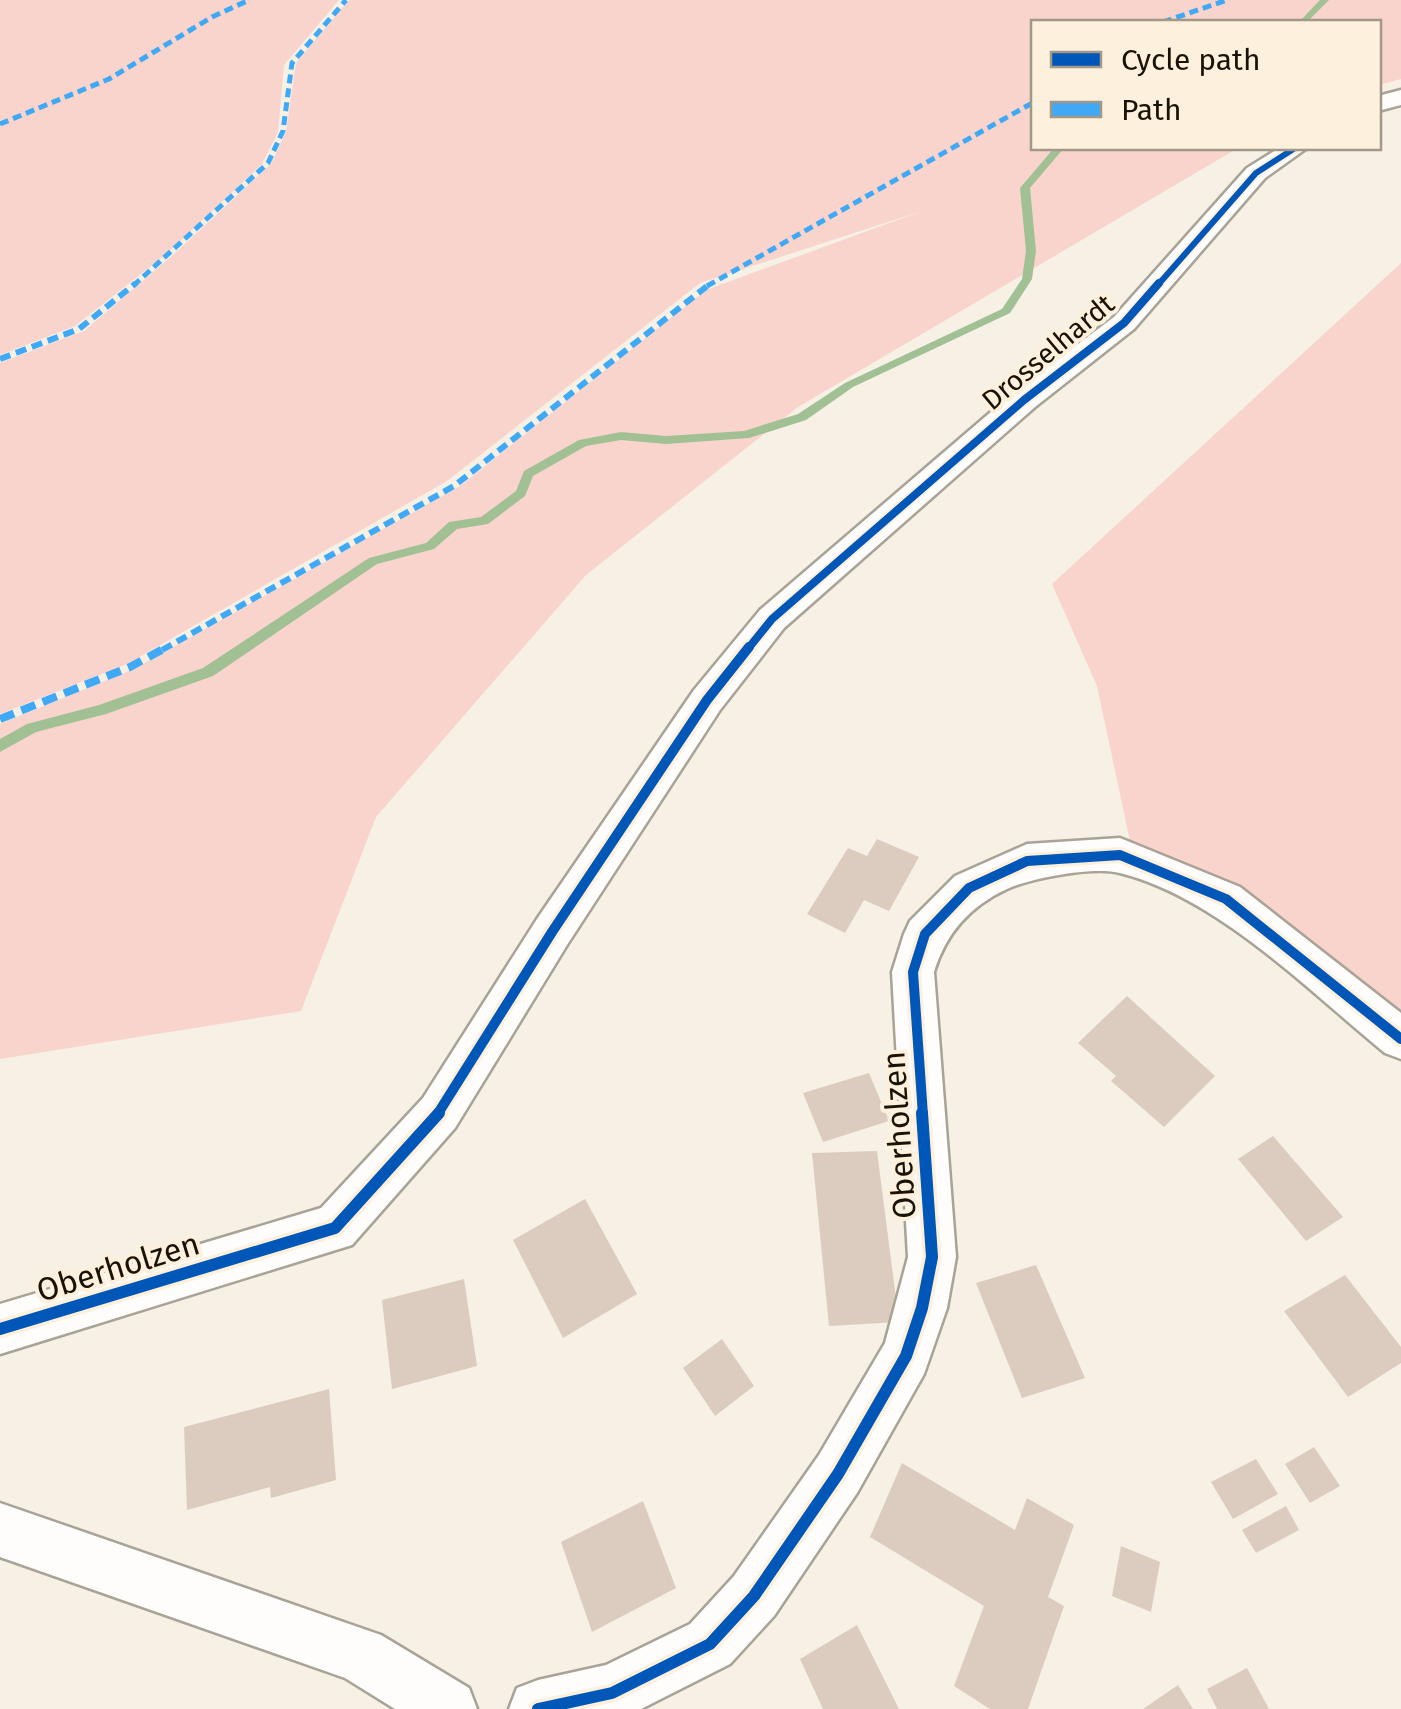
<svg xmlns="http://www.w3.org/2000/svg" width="1401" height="1709" viewBox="0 0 1401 1709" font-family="'Fira Sans',sans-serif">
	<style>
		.green { fill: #f9d4cd }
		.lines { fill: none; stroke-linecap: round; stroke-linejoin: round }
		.stream { fill: #a1c094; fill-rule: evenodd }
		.building { fill: #dcccc0 }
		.street-casing { stroke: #a8a297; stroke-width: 5 }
		.street { fill: #fefdfb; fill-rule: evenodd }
		.quiet-far2 { stroke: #3fa9f5; stroke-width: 5; stroke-dasharray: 9 5; stroke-linecap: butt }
		.quiet-far1 { stroke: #3fa9f5; stroke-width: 6; stroke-dasharray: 11 6; stroke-linecap: butt }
		.quiet { stroke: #3fa9f5; stroke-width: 8; stroke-dasharray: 15 8; stroke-linecap: butt }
		.cycleway-far3-casing { stroke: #fdf1de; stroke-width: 10 }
		.cycleway-far2-casing { stroke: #fdf1de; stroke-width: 12 }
		.cycleway-far1-casing { stroke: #fdf1de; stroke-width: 16 }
		.cycleway-casing { stroke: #fdf1de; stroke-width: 19 }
		.cycleway-far3 { stroke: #0057b8; stroke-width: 6 }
		.cycleway-far2 { stroke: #0057b8; stroke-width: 8 }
		.cycleway-far1 { stroke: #0057b8; stroke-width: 10 }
		.cycleway { stroke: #0057b8; stroke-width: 12 }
		.labels { text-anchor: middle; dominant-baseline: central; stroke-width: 8; stroke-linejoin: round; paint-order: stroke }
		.far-street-label { font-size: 28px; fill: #191207; stroke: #fdf1de }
		.street-label { font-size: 32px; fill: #191207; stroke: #fdf1de }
	</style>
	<rect width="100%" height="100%" fill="#f6f0e5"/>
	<path class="green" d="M0,0H339L284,65L278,132L262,164L165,255L75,326L0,355Z
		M349,0H1401V79L1379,85L1378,22H1034V148H1238L798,407L586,575L376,817L301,1011L0,1059V724L134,669L460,486L706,290L922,211L700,283L447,481L127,664L0,714V363L84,331L173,255L271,164L286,132L296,63Z
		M1401,263V1013L1231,886L1131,846L1097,686L1052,584Z"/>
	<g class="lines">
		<path class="stream" d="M1320,0H1329L1307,22H1299Z
			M1054,148H1064L1030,188L1036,251L1032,279L1010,313L853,387L806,420L749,438L666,444L621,440L586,446L533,476L525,496L488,524L457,529L434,549L377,564L213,676L106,714L36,732L0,752V739L27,724L99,705L203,668L369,558L426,543L449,522L481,517L516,491L524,471L579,440L621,432L666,436L744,431L798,414L845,383L1002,309L1022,279L1026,251L1020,188Z"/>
	</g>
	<path class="building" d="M877,839L919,857L889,911L864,900L845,933L807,914L848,848L867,856Z
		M1127,996L1215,1076L1164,1127L1111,1081L1116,1076L1078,1043Z
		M869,1073L889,1121L823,1142L803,1093Z
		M1273,1136L1343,1217L1306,1241L1238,1159Z
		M877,1151L899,1322L829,1326L812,1153Z
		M585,1199L637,1294L563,1338L513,1240Z
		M1036,1265L1085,1378L1022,1398L976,1283Z
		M1345,1275L1401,1347V1363L1348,1397L1284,1311Z
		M464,1279L477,1366L392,1389L382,1300Z
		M722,1339L754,1386L715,1416L683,1368Z
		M329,1389L336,1480L271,1498L270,1487L187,1510L184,1427Z
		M1314,1447L1340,1486L1310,1503L1285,1464Z
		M1256,1459L1278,1494L1233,1519L1211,1482Z
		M902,1463L1015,1530L1027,1498L1074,1525L1048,1597L1064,1606L1028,1709H990L954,1686L984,1606L870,1537Z
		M643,1501L676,1588L592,1632L561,1542Z
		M1286,1506L1299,1530L1256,1553L1242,1530Z
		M1121,1546L1160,1562L1151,1612L1112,1596Z
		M857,1625L899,1709H823L800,1659Z
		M1247,1668L1269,1709H1217L1207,1689Z
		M1178,1685L1193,1709H1143Z"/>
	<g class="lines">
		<defs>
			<path id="street" d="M1401,90V105L1378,111V96Z
				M1279,148H1307L1265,178L1134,329L1035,407L784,628L720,710L567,945L455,1128L352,1245L0,1354V1304L321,1208L423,1098L537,919L694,690L760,610L1013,393L1114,317L1247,168Z
				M1120,838L1240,887L1401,1013V1059L1385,1053C1309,991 1217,897 1120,873C1094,866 1031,878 1007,889C970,906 946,933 934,972L956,1257L947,1308L924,1374L857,1493L774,1616L730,1664L641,1709H509L517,1688L538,1680L606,1665L690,1624L734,1576L819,1455L885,1343L908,1257L892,972L904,934L910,921L955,876L1027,844Z
				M0,1503L381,1635L469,1688L477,1709H395L345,1678L0,1557Z"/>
		</defs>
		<use href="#street" class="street-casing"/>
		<use href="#street" class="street"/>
		<path class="quiet-far2" d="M1163,22L1227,0
			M0,124L109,79L212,17L249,0
			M133,286L268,163L283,131L292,63L346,0
			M707,286L1034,102"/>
		<path class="quiet-far1" d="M0,359L79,329L136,283
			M162,650L454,486L711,283"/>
		<path class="quiet" d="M0,719L130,667L167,647"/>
		<defs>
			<path id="cycleway-far3" d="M1157,286L1256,173L1295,148"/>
			<path id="cycleway-far2" d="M747,650L772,619L1024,400L1124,323L1159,283"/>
			<path id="cycleway-far1" d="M437,1115L552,932L707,700L749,647
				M923,1115L913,972L925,934L969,888L1027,861L1120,855L1226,899L1401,1039"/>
			<path id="cycleway" d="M0,1329L335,1228L439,1113
				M538,1709L612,1693L710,1644L754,1596L838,1474L906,1356L922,1308L932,1257L922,1113"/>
		</defs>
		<use href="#cycleway-far3" class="cycleway-far3-casing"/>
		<use href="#cycleway-far2" class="cycleway-far2-casing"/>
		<use href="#cycleway-far1" class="cycleway-far1-casing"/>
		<use href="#cycleway" class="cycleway-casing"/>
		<use href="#cycleway-far3" class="cycleway-far3"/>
		<use href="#cycleway-far2" class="cycleway-far2"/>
		<use href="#cycleway-far1" class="cycleway-far1"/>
		<use href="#cycleway" class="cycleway"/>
	</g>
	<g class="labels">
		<g class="far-street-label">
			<text transform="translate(1048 352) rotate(-40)">Drosselhardt</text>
		</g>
		<g class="street-label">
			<text transform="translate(899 1135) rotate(-94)">Oberholzen</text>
			<text transform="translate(118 1267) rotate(-17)">Oberholzen</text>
		</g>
	</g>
	<rect x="1031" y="20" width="350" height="130" fill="#fdf1de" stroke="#a29888" stroke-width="2.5"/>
	<rect x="1051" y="52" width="50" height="15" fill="#0057b8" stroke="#a29888" stroke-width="2.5"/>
	<text x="1121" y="70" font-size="30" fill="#191207">Cycle path</text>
	<rect x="1051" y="102" width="50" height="15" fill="#3fa9f5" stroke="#a29888" stroke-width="2.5"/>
	<text x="1121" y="120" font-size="30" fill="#191207">Path</text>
</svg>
